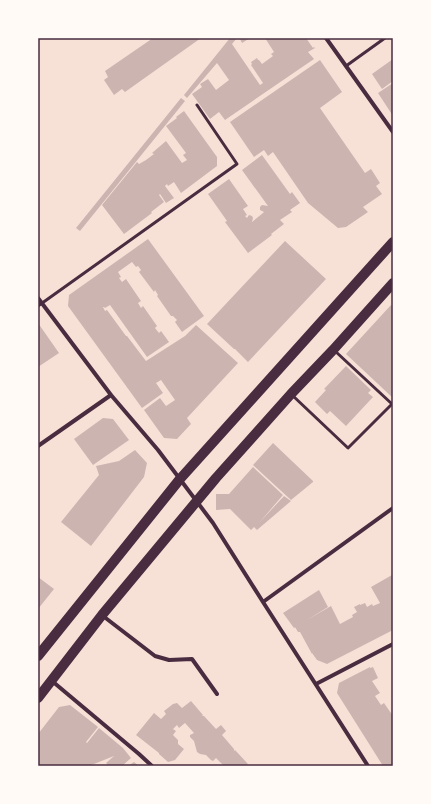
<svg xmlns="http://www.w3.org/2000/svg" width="431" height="804" viewBox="0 0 431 804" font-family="Ubuntu,sans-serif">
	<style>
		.building { fill: #ccb4b1 }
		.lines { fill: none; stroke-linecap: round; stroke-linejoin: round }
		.service { stroke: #4a2c40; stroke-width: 3 }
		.minor { stroke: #4a2c40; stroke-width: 4 }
		.primary { stroke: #4a2c40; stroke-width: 10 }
		.neatline { fill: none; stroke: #4a2c40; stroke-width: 1.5 }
	</style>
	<rect width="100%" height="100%" fill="#f7e1d7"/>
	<path class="building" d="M153,38H201L125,92L122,89L114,95L104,80L108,77L105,71Z
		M230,38H237L232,44L260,85L263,83L251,65L252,64L251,62L257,58L258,60H259L262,64L273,56L271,54L274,52L265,38H306L313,48L314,47L315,48L308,52L314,59L225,120L219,112L210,119L192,94L202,87L200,84L208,79L216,90L229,80L217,63L187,98L184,95Z
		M241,38H250L242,43L240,39Z
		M393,59V81L382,89L372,74Z
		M320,60L342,92L320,108L365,173L371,169L380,183L376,186L382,194L363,207L368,212L346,227L338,228L308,203L273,152L268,156L264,150L254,157L230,122Z
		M393,83V116L378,93Z
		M181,98L185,101L80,231L76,228Z
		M184,111L217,157V166L181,193L174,182L168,186L167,184L165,186L174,198L166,203L160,194L159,195L164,202L151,212L152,213L124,234L102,205L137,162L139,164L146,160L154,154L152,153L166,141L182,163L187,160L183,155L186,153L166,126L177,118L176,117Z
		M262,155L290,194L292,192L300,203L290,210L292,212L280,220L284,224L271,234L272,235L248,253L225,222L227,221L208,194L229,179L248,206L243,209L247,215L245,216L247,218L249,215L252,216L253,218L252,222L263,213L264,212L260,210V207L262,205L268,206L242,170Z
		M148,239L204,316L182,332L175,322L177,320L173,316H171L157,296L158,295L155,290L154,292L139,272L141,270L138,266L136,267L132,262L118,272L121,277L119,278L122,282L126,279L141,301L138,303L141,308L143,306L157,326L155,328L159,333L161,331L169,342L147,357L110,305L105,308L104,307H103L105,311L107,310L126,336H127L146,361L185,336L196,325L238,363L187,418L191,424L177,439L164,438L144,410L160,398L166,406L175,400L161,380L156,383L163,393L142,408L68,306L69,295Z
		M285,241L326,279L248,362L235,349H234L207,324Z
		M391,305L393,307V398L346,354Z
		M38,323L59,353L38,367Z
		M346,366L371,390L368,393L373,397L346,426L330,411L327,414L315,402L326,390L324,389Z
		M103,418L113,419L129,440L93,465L74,439Z
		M273,443L313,481V482L291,500L253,465Z
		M135,450L147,463L144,477L91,546L61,522L99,475L96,466L119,461Z
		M253,467L283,495L259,523L284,496L291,501L257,530L254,527L251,530L230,509L216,510V494H229Z
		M392,575L393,578V630L327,664L317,660L312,653V654L300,632H298L295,627L331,606L340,624L353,617L352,615L357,612L354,607L360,604V605L365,603L367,607L372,604L373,606L380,603L371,587Z
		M38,577L54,589L38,609Z
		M319,590L328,607L294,628L283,613Z
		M370,667V668L373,667L378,678L372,681L380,693L375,696L381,705L384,703L393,716V766H383L337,693L339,683Z
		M191,701L203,715L202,716H204L216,729L221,725L226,731L222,735L234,749V751L235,750L248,764L245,766H224L216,758L213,761L211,760L206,755L200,754L197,752L194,741L190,737V735L194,733L185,723L179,728L177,725L173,729L176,731L173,735L178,740V744L184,749L175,760L168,762L159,754V753L136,735L154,713L161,719L166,714L164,711L173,704L177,703L182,708Z
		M70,705L98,727L86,742L87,743L99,728L123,748L131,758L122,766H109L106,763L114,756L89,766H38V734L59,707Z
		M134,762L139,766H128Z"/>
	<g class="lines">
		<path class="service" d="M346,66L385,38
			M38,306L237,164L197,105
			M292,395L348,448L392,404L335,351"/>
		<path class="minor" d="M326,38L393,132
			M38,298L111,395L158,450L213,523L263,602L368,766
			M38,446L111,395
			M263,602L393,508
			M103,616L155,656L169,660L192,659L217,694
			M52,681L139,754L152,766
			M316,684L393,644"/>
		<path class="primary" d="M38,656L180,479L393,242
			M38,698L102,615L216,478L291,394L333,350L393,283"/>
	</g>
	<rect width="431" height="804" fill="none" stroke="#fffaf5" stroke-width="78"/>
	<rect x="39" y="39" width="353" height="726" class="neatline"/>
</svg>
